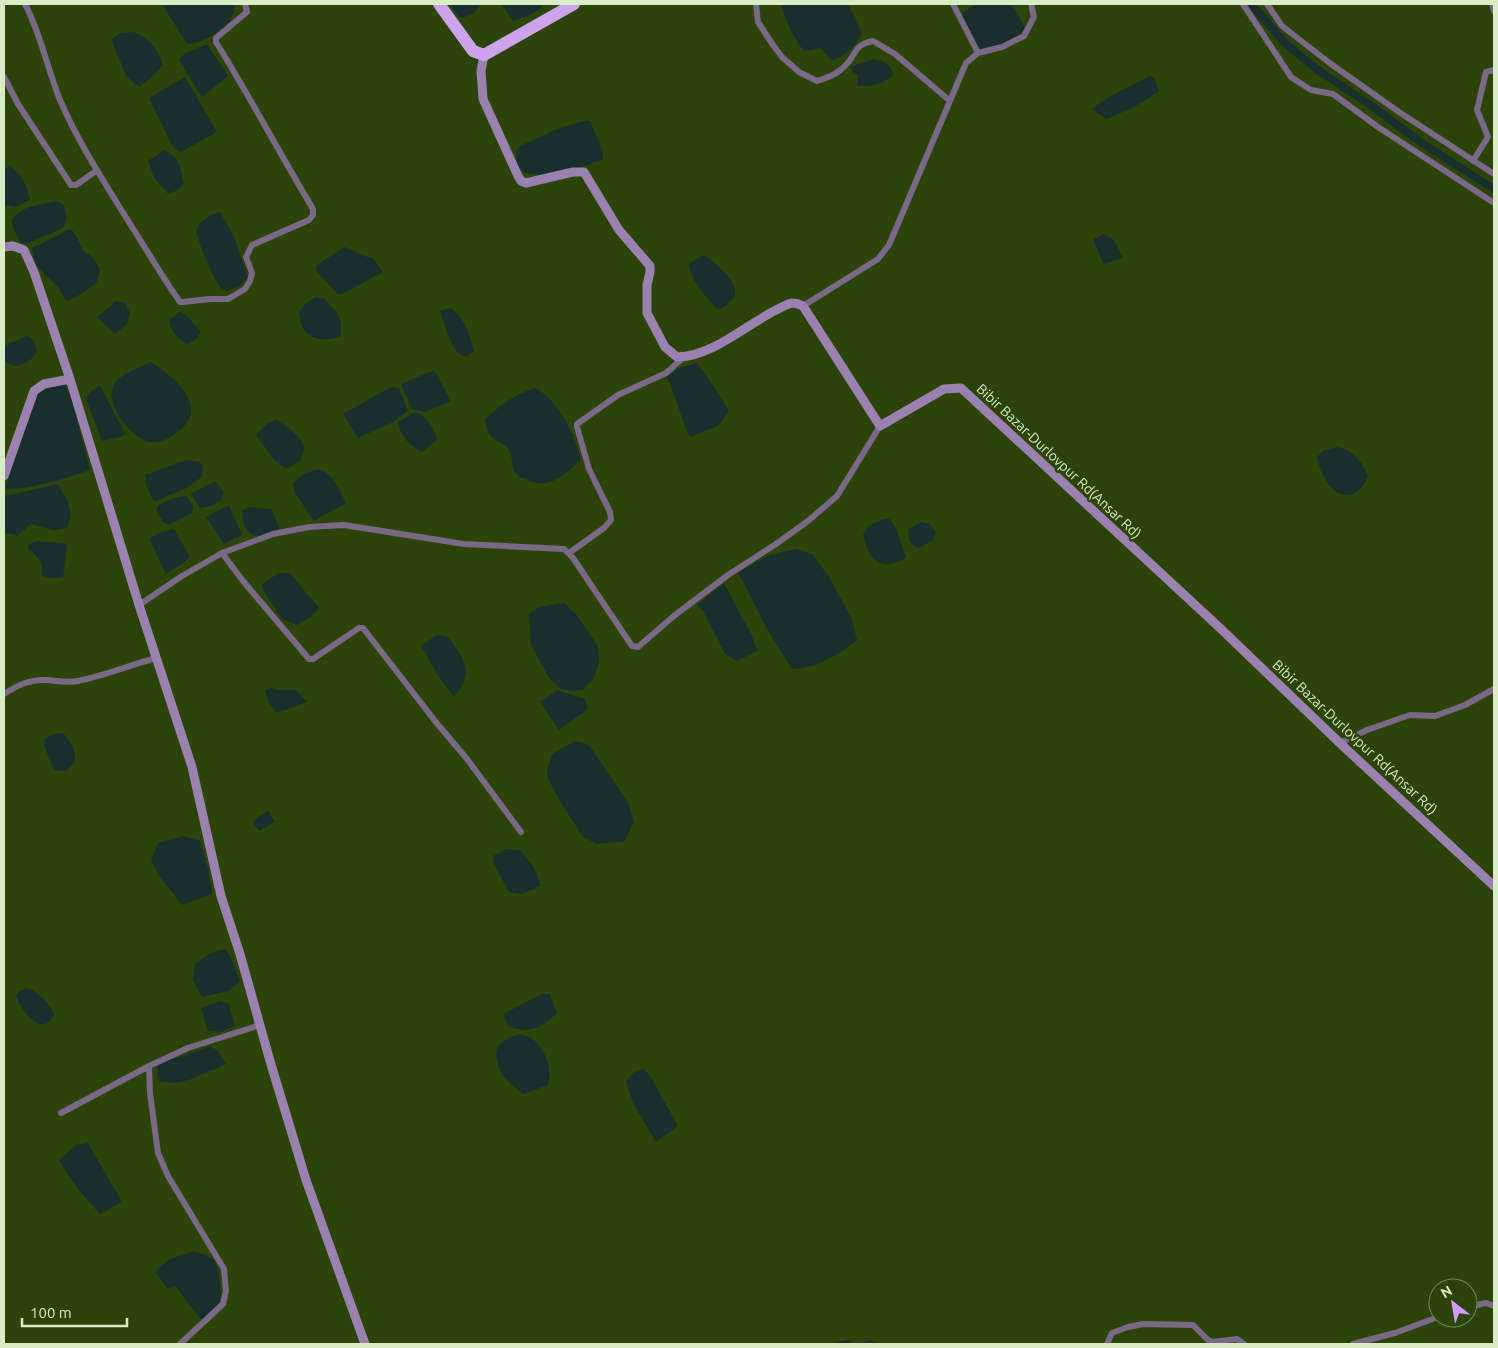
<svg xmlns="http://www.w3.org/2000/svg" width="1498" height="1348" viewBox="0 0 1498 1348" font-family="Ubuntu,sans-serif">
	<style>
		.water { fill: #192f2d }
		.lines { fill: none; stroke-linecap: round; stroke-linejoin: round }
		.canal { stroke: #192f2d; stroke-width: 8 }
		.street { stroke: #796886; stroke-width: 6 }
		.secondary { stroke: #9b81af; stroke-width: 9 }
		.highway { stroke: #cda4eb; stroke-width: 12 }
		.labels { text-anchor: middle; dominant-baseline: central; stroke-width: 5; stroke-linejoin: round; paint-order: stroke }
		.street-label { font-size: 14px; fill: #d8ecc6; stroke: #2c440a }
	</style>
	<rect width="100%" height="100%" fill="#2c440a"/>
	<path class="water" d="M162,4H235C234,9 233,15 231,19C222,32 201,44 187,44Z
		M450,4H480C477,12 470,15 462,18L458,16Z
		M501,4H541L542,8L530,15L513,21Z
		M781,4H848L862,33C858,44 843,59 831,60L821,48L804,51C793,37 786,21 781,4Z
		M976,4H1009L1014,8L1025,28C1016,44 996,45 980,49L961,14Z
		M133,32C150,39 157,48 163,65L151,78L139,87L127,77L111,40L121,33Z
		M207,44L228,76L202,97L179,60L184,54Z
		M874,59C883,61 892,64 893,75C884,85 870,86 857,86L858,75L853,72L850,67Z
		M1149,76L1154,77L1159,91C1143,103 1125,112 1106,119L1092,109C1109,94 1130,88 1149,76Z
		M185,77L217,132L181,152L173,147L149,98Z
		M584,121H590L603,151V159C579,169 549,180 523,172L517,163L516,151L520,146L560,128Z
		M164,150C179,157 181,168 184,183L178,190L168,194L154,177L148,161Z
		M10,167C22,173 28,188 30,200L15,207L4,205V168Z
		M57,201L63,204L67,217L63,228L26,244L21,243L13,229L12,220C20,206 42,204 57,201Z
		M220,212L234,236L248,278L240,286L227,291C226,290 222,289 221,288C214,280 196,240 197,230C199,221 211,213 220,212Z
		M70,229L73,231L85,253L90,254L100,269L97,283L76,297L66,301L58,287L35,264L32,248Z
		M1103,234L1113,239L1123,258L1104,264L1093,240Z
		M344,247C356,250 358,256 373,258L383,272L342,294H338L316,271V266Z
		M704,255C713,260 739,283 735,295C733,300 726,306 721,309H717C706,296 691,282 689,264Z
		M316,297L325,299L337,313L341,322V336C328,341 311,342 303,328C300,324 300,316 299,312L305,304Z
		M116,301L125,303L130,313L127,324L115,334L97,317Z
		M450,308C464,316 471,337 474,351L466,357C450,353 446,325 440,311Z
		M179,312L185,314L201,332C197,339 194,342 186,344C179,338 169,331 170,320Z
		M26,336C34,338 35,344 37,352C30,363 15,372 4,360V346Z
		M151,362C175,378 213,408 175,434C168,439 158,444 150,442C131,438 102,402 115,383C120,375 141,366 151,362Z
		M697,363L713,385L729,411L718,426L690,437C681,418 676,397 667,377L679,368Z
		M432,371H435L451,401L425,412L412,409L401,384Z
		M65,385L71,396L90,470C62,479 35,489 5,489L37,393L51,387Z
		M100,385L125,434L121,437L102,441L86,399L89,393Z
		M391,387L399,388L408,411L393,422L358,438L343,414Z
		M536,388C560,403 574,433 581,459C567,473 549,491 528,480C523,478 518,477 515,472C510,464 514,456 507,447C505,444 501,443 497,441C488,436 487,428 485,419C499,406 518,392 536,388Z
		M415,412C427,417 434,427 437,440L422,452C409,446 400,435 398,422Z
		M276,420C289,427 299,435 305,448L300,461L286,469L276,462L256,435L268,423Z
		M1337,447C1352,449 1364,463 1368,477C1348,516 1322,485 1317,457L1323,451Z
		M187,460L200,462L203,467L202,477L186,488L154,502L146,485L145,475Z
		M318,469C333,473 339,489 346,503L314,521L295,493L293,483L303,474Z
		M215,481L223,491L222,499L212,506L200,508L191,494Z
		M58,484L68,502L71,515L67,528L53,530L31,524L17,536L4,532L5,496Z
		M186,496L193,506L192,513L169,525L163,522L156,510L158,505L174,498Z
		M229,505L242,535L224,544L206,517Z
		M249,507L271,509L280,529L263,536H254C244,529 241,521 243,510Z
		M884,519H890L896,529L906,558C880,572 870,561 863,535L869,525Z
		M921,522L930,524L936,533L933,540L919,548C910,545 907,537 909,529Z
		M174,529L190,557L183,563L166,574L149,538L159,533Z
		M37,541L67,544L63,578H53L42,576C43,564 39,555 29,550L28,545Z
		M796,549L812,554L829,577L851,617L857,640C838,655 817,668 792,669L767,629L738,572L770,555Z
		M279,573H290L319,608L312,616L297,625L282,619L264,592L262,584Z
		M724,583L753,638L757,651L737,661L725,654L703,611L697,605Z
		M564,603L577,615L598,646L599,662L593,679L583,690L574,691L561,689L550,679L531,645L529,614L539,607Z
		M437,635L447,636C465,659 475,672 454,697L437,674L421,646Z
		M271,688L279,690H296L307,702L277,713L268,701L265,690Z
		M558,690L585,699L588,709L559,730L540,702Z
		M63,733C71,742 76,750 75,762L66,771L54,770L44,746L45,739L53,734Z
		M575,741L589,745L629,804L634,822L625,841L597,844L583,837L560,801L548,779L547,770L552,754Z
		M268,811L275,822L259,831L253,823L256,818Z
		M184,836L200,841L208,868L212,894L182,905L160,877L151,861L158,843Z
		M507,849L520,850C529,861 539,871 540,886L522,894L509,892L494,864L493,856Z
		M226,949L233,962L240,982L228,991L202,997L193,980L195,964L210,953Z
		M26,988C37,990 50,1004 54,1014C43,1040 20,1010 16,996L19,991Z
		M542,994H550L557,1013C541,1029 530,1033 509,1027L503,1014Z
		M221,1001L229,1004L235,1026L221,1032L208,1031L201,1008Z
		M520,1034C525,1036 531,1037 535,1041C547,1052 552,1069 548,1085L523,1094C517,1089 510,1084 505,1078C498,1069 491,1050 502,1042C507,1038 514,1036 520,1034Z
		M210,1046L218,1051L226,1064L192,1079L176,1083L159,1081L157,1064L195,1052Z
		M641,1069H644L650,1076L677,1124V1127L656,1142L634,1105L626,1082L633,1073Z
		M88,1143L122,1202L100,1214C84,1197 71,1181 59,1160L76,1145Z
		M194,1251C217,1258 218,1262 220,1285C221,1292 222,1297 218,1304C214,1310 207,1316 202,1321L175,1286L168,1289L156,1273L157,1269L170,1259Z
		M849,1340L854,1344L862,1343L870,1340L876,1344H835L838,1342Z"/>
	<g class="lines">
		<path class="canal" d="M1251,4L1285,43L1315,68L1373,107L1419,141L1494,189"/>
		<path class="street" d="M25,4C41,34 47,68 60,100C78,142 103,180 127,219C145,247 161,275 180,302H183L210,299H228L245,289L250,281L252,273L246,257L252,245L309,220L313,215V209C280,154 250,97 216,42V38L247,12L245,4
			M756,4L758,22L773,45L782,57L799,72L817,81C827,78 838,74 845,66C857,54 853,45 873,41L895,54L950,101
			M1243,4L1291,77L1311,90L1333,94L1378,127L1494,203
			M1267,4L1282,26L1331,64L1399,112L1494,174
			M1492,4L1494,11
			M978,53L1002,47L1024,36L1034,17L1031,4
			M4,77L18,104L71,185H76L96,171
			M1473,161L1488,137L1477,110L1486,72L1494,70
			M803,306L878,259L889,245L966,63L978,53L953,4
			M222,553L243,581L309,659H313L359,628H363L435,721L467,759L521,832
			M569,553L604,528L611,520L610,512L589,469L577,427V424L618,395L666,373L684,357
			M139,605L182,576L222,553L273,534L309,527L344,525L464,544L564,549L573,558L632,646L638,647L675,615L728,575L776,544L808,521L837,496L880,426
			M4,694C18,685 30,679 47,680C58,681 67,683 78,681C104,676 130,665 156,658
			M1340,743L1367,730L1410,715L1435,716L1465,705L1494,689
			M61,1113L149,1066
			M1468,1307L1486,1303L1494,1306
			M180,1344L223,1304L226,1291L224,1269L168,1176L158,1153L150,1093L149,1066L188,1048L260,1025
			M1107,1344L1112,1333L1128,1327L1143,1324L1193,1325L1208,1340L1212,1342L1237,1339L1244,1344
			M1353,1344L1395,1333L1438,1317"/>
		<path class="secondary" d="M484,55L481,71L483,99L518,176L521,181L526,183L573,172H584L619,230L650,266V272L647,285V313L665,347L677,357C711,357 745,326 774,311C779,309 786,304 792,303C796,303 799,304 803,306L880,426L944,389L961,388L1220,628L1344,747L1494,886
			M4,247L13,246L24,250L34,272L70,379L139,605L192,767L221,896L240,954L270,1061L306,1180L365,1344
			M4,476L34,391L44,384L70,379"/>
		<path class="highway" d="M439,4L473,51L484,55L574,4"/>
	</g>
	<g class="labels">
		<g class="street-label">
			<text transform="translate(1059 461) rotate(43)">Bibir Bazar-Durlovpur Rd(Ansar Rd)</text>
			<text transform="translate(1355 737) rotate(43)">Bibir Bazar-Durlovpur Rd(Ansar Rd)</text>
		</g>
	</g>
	<rect width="1498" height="1348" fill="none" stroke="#d8ecc6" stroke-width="10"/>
	<g transform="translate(1453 1303) rotate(329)"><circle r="24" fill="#2c440a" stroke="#718755"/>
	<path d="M0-4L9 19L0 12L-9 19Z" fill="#d49cfc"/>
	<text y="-8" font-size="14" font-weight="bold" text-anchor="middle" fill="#d8ecc6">N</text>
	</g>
	<path d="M22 1318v8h105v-8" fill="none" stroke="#d8ecc6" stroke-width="2.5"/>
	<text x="30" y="1318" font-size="15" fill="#d8ecc6" stroke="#2c440a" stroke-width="4" paint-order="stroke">100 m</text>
</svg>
